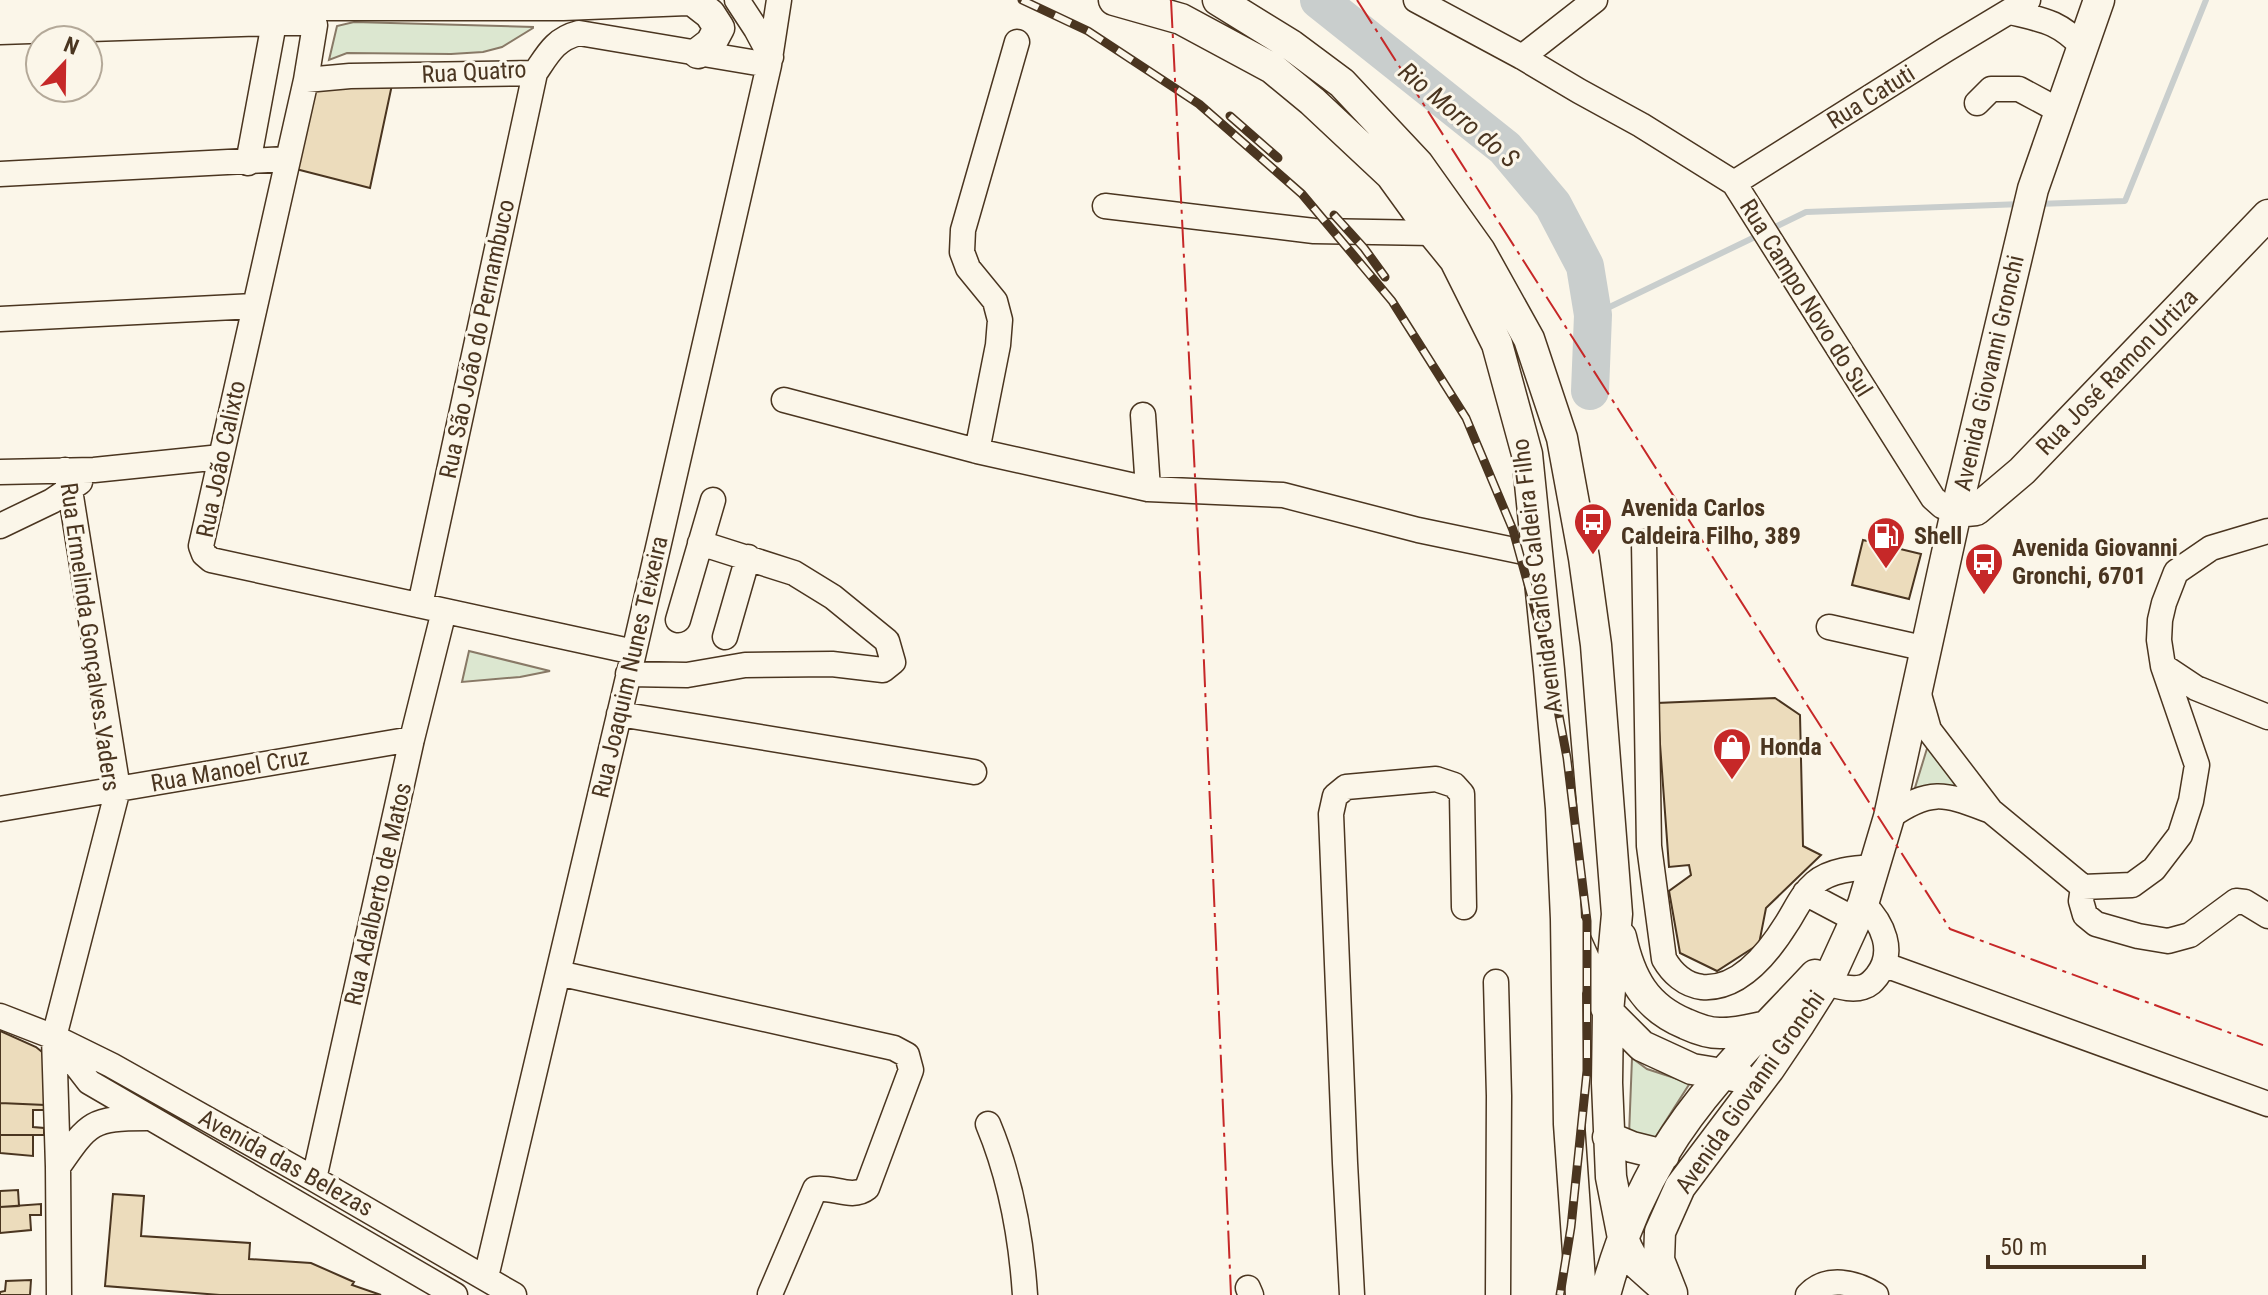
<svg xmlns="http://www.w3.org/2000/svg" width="2268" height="1295" viewBox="0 0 2268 1295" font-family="'Roboto Condensed',sans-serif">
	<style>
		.green { fill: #dce7d0; stroke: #887966; stroke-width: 2 }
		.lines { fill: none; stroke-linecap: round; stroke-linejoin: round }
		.stream { stroke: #c9cecd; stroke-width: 6 }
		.river { stroke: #c9cecd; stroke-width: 38 }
		.building { fill: #ecdcbc; stroke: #4a3520; stroke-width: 2 }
		.minor-casing { stroke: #4a3520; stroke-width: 27 }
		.major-casing { stroke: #4a3520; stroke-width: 33 }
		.minor { stroke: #fbf6e9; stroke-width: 24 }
		.major { stroke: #fbf6e9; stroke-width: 30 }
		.rail-casing { stroke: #4a3520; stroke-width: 9 }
		.rail { stroke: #fbf6e9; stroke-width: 6; stroke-dasharray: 18; stroke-linecap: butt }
		.power { stroke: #c62828; stroke-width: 2; stroke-dasharray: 28 6 4 6; stroke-linecap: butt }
		.labels { text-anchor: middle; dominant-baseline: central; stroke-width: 6; stroke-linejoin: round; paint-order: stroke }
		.street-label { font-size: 24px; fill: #4a3520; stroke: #fbf6e9 }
		.poi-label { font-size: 24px; font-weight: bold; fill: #4a3520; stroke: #fbf6e9; text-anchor: start }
		.water-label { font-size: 26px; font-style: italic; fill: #4a3520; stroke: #fbf6e9 }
	</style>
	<rect width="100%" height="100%" fill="#fbf6e9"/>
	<path class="green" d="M354,22L533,27V28L502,47L483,52L451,54L347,53L329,60L337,26Z
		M469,651L550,671L520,677L462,682Z
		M1929,742L1978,802L1914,791Z
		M1632,1058L1647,1069L1690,1083L1651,1144L1629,1135Z"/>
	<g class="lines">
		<path class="stream" d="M2037,204L2125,201L2206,0
			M1769,230L1806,212L2022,204
			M1593,315L1759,235"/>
		<path class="river" d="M1319,0L1505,148L1553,205L1585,266L1593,315L1590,391"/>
	</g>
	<path class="building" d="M393,80L370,188L292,168L311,85Z
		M1863,540L1921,554L1909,599L1852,585Z
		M1775,698L1800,715L1803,846L1821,855L1766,908L1759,944L1717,971L1680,953L1669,891L1691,875L1689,865L1669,867L1657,703Z
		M0,1031L36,1047L47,1056L45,1105L0,1103Z
		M0,1103L45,1105V1110H33V1127L44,1128V1135H0Z
		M0,1135H33V1156L0,1153Z
		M18,1190L19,1206L0,1207V1191Z
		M113,1194L144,1196L141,1236L250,1243L249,1259L311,1263L354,1282L352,1285L381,1295H220L105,1286Z
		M41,1204V1215H30L31,1230L0,1233V1207Z
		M31,1280L30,1295H0V1292L5,1291L6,1281Z"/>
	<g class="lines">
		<defs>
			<path id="minor" d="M737,0L756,29L771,57
				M1416,0L1522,57L1579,91L1641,125L1734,183L1933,498L1942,506L1956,512
				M2010,12C2043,20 2058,21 2083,47
				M0,32L274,23H310L315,25L306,80L201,546L204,554L211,560L634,652
				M1522,57L1595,0
				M306,80L350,76L535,73C548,54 555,39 579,33L769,65
				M1977,103L1991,89H2019L2060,111
				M248,163L274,23
				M0,174L286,159
				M1734,183L1945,50L2028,0
				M1105,206L1314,231L1433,233
				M0,319L254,306
				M784,400L977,451L1148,489L1283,495L1418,530L1538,555
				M1143,415L1148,489
				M977,451L998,345L1000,320L995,301L968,268L962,252L963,230L1017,42
				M0,472L94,470L221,457
				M0,526L52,501L80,482
				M2268,531L2211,548L2176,572L2164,603L2160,620L2159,640L2163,666L2196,688L2268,717
				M1644,542L1649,846L1664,959C1672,973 1685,985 1702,987C1739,990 1769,952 1787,923C1796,909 1802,894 1815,883C1830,870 1855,868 1874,867
				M420,605L535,73
				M678,620L713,500
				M1829,627L1927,649
				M725,637L748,557
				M628,674L687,675L745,665L832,664L883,670L893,662L887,641L833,597L794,573L700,543
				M1918,691L1929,730L1991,811L2083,887L2132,885L2154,869L2180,835L2191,801L2197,765L2163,666
				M619,714L974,772
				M0,809L412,739
				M1889,817C1932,787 1945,794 1991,811
				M2083,887L2081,901L2085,915L2096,924L2138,936L2168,941L2190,935L2236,901L2245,902L2268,916
				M1805,893L1856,920
				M1885,965L2268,1104
				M558,973L894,1048L907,1055L911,1070L867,1188C852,1200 833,1186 815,1189L770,1294
				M1496,982L1499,1096L1498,1295
				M1826,983C1838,986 1851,991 1863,987C1870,985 1873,981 1877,976C1896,952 1883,923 1863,904
				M0,1016L54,1037L111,1065L314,1179L514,1295
				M58,1042L89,1082L455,1295
				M988,1124C1011,1179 1021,1235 1025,1295
				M58,1167C89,1122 92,1118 147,1118
				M314,1179L412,739L444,611
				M486,1277L634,652L769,65L779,0
				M1248,1288L1251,1295
				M59,1295L58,1167L54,1037L118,789L70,490L65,470
				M1352,1295L1345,1163L1331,814L1335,796L1346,787L1436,779L1454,785L1462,794L1464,907
				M1808,1295C1827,1275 1855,1282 1876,1295"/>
			<path id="major" d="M692,0L710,14L719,28L711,43L698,53
				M1114,0L1181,19L1272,68L1312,101L1391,175L1433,233L1455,260L1497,344L1527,454L1549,670L1561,808L1566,919L1569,1124L1581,1295
				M1218,0L1291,45L1342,83L1418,164L1480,251L1529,339L1562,438L1584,558L1596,645L1617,914L1608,1012L1607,1083L1611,1177L1623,1238L1627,1248L1634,1261L1672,1295
				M0,14L297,5H563L687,0
				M1956,512L1976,510L2022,471L2268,215
				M1570,928L1608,1012L1642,1046L1692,1069L1740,1077
				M1621,937C1630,978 1645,1007 1686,1024C1697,1029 1710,1034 1723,1033C1738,1033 1752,1029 1767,1026
				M1608,1137L1632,1147L1664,1155
				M1672,1293L1659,1260L1660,1232L1680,1187L1769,1069L1800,1023L1831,974L1863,904L1889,817L1956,512L2033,189L2099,0
				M1605,1295C1618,1246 1638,1197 1664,1153C1704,1086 1763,1031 1815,975"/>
		</defs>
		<use href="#minor" class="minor-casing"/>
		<use href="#major" class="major-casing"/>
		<use href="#minor" class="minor"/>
		<use href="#major" class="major"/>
		<defs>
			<path id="rail" d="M1022,0L1088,31L1199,104L1302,194L1392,301L1466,418L1513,530L1548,657L1567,758L1587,921V1071L1571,1227L1560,1295
				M1230,116L1278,158
				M1334,215L1364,248L1385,277"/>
		</defs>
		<use href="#rail" class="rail-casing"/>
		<use href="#rail" class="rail"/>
		<path class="power" d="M1171,0L1202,616L1231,1295
			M1357,0L1950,929L2268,1047"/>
	</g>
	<defs>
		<symbol id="bus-pin" viewBox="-11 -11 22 30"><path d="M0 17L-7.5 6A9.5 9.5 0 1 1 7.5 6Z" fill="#c62828" stroke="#fbf6e9"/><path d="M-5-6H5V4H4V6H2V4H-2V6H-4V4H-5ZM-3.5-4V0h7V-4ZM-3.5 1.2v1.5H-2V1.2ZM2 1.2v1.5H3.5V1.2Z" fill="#fff"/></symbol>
		<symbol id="fuel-pin" viewBox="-11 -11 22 30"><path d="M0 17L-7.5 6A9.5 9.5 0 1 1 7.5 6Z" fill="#c62828" stroke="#fbf6e9"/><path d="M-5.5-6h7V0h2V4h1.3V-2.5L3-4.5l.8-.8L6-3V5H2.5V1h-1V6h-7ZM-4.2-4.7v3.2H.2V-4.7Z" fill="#fff"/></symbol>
		<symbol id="shop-pin" viewBox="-11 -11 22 30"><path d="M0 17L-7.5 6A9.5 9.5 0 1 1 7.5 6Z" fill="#c62828" stroke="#fbf6e9"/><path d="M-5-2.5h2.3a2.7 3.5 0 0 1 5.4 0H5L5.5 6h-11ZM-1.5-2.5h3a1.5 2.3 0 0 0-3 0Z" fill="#fff"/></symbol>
	</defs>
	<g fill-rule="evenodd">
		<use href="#bus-pin" x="1571" y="500" width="44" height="60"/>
		<use href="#fuel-pin" x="1864" y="514" width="44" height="60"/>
		<use href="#bus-pin" x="1962" y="540" width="44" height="60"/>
		<use href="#shop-pin" x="1710" y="725" width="44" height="60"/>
	</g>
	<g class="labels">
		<g class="street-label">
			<text transform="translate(474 72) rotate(-3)">Rua Quatro</text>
			<text transform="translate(1871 97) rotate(-32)">Rua Catuti</text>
			<text transform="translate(1806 298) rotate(58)">Rua Campo Novo do Sul</text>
			<text transform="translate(477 339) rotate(-78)">Rua São João do Pernambuco</text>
			<text transform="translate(2117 372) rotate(-46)">Rua José Ramon Urtiza</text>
			<text transform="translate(1989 373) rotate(-77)">Avenida Giovanni Gronchi</text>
			<text transform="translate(221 459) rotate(-78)">Rua João Calixto</text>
			<text transform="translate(1537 576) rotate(-97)">Avenida Carlos Caldeira Filho</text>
			<text transform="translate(90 637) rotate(82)">Rua Ermelinda Gonçalves Vaders</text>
			<text transform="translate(630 667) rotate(-77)">Rua Joaquim Nunes Teixeira</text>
			<text transform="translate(230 770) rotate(-10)">Rua Manoel Cruz</text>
			<text transform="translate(378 894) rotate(-77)">Rua Adalberto de Matos</text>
			<text transform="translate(1750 1092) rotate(-55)">Avenida Giovanni Gronchi</text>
			<text transform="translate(286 1163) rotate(29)">Avenida das Belezas</text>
		</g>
		<g class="poi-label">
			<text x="1621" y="508">Avenida Carlos<tspan x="1621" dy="28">Caldeira Filho, 389</tspan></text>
			<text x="1914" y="536">Shell</text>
			<text x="2012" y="548">Avenida Giovanni<tspan x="2012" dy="28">Gronchi, 6701</tspan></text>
			<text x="1760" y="747">Honda</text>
		</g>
		<g class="water-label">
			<text transform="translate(1459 115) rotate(40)">Rio Morro do S</text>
		</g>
	</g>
	<g transform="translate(64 64) rotate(22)"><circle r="38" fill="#fbf6e9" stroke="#b4a999" stroke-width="2"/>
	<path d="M0-6L14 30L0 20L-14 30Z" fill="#c62828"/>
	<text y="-12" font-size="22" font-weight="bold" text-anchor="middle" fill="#4a3520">N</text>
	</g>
	<path d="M1988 1255v12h156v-12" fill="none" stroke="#4a3520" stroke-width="4"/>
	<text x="2000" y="1255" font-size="24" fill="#4a3520" stroke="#fbf6e9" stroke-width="6" paint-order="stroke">50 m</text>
</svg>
